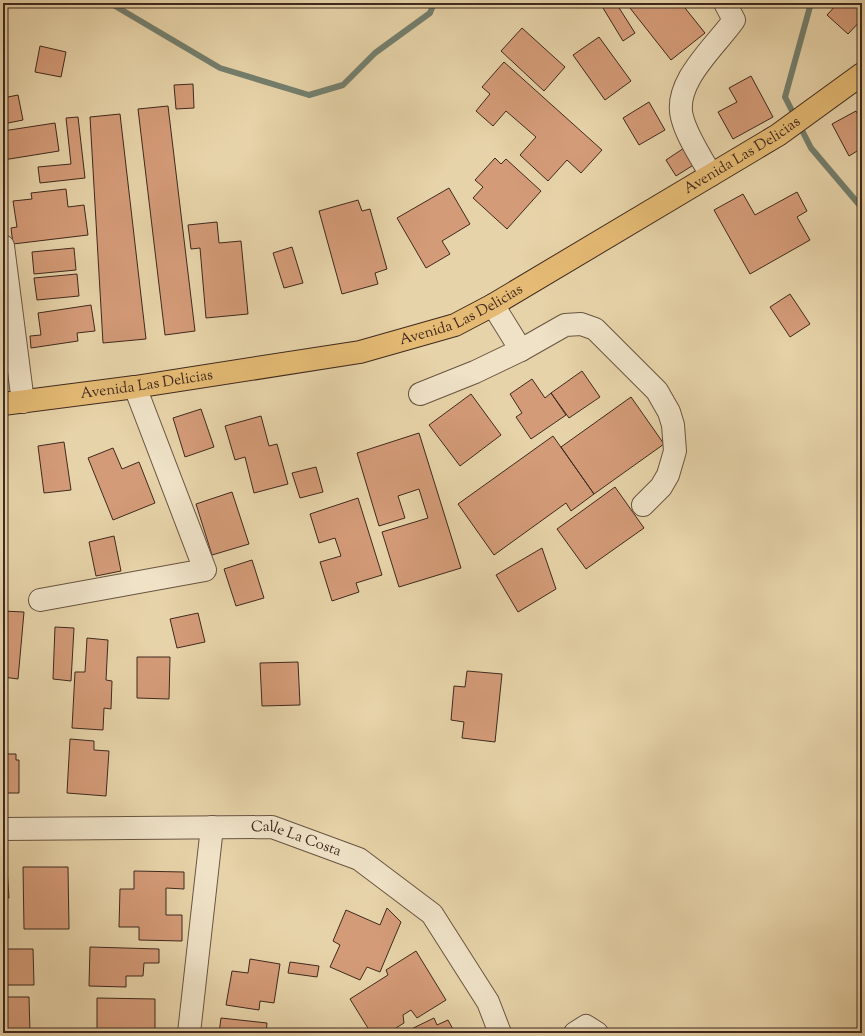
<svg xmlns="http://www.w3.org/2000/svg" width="865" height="1036" viewBox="0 0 865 1036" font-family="'Sorts Mill Goudy',serif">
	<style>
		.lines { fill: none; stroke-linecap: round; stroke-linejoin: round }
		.stream { stroke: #747f6e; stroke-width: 6 }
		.building { fill: #d49b78; stroke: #3f291e }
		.minor-casing { stroke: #695441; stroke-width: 24 }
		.major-casing { stroke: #3f291e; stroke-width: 24 }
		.minor { stroke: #efe2c7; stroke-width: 22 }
		.major { stroke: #e4ba74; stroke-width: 22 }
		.labels { text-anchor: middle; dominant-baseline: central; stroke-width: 3; stroke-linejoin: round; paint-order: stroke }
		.street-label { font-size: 15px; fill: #3f291e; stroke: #efe2c7 }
	</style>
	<rect width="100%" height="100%" fill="#e7d3a9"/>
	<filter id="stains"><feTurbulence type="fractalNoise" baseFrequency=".005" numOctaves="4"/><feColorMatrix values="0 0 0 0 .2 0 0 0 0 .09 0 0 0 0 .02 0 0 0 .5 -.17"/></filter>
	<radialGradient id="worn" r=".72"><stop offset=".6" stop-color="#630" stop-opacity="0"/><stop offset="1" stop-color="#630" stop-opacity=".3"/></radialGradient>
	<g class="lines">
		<path class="stream" d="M110,3L220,68L309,95L343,85L375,53L430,13L434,3
			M811,3L785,97L811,148L862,208"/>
	</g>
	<path class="building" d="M600,3H616L635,33L623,41Z
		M626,3H681L705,33L671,60Z
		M838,3H854L862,11V19L848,34L827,15Z
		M522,28L565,67L544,91L501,51Z
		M599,37L631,81L605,100L573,55Z
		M40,46L66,52L61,77L35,72Z
		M504,62L602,150L581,173L567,160L548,181L520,155L536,137L506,111L493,126L476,111L490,94L482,87Z
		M751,76L773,117L733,139L718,112L737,102L729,88Z
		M193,84L194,108L176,109L174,85Z
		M18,95L23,120L3,124V98Z
		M649,102L665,130L639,145L623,118Z
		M168,106L195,331L165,335L138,109Z
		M856,111L862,123V148L849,156L832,124Z
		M120,114L146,339L103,343L90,117Z
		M78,117L85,178L40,183L38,167L71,164L66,118Z
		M55,123L59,151L3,160V131Z
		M684,148L695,164L676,176L666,160Z
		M495,158L501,164L506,159L541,191L507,229L473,198L483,187L475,180Z
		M449,188L470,224L442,241L450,254L426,268L397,218Z
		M66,189L68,207L84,205L88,235L13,244L11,228L17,227L13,201L32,199L31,193Z
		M797,192L807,211L797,217L810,240L750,274L714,210L743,194L755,215Z
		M358,200L362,211L370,209L387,269L375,273L378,284L342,294L319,211Z
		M217,222L219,243L241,241L248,314L206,318L200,248L191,249L188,225Z
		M292,247L303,283L284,288L273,253Z
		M74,248L76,270L34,274L32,252Z
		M77,274L79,296L37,300L34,278Z
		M790,294L810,324L790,337L770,307Z
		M91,305L95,331L77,333L78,341L31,348L30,336L41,335L38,313Z
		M582,371L600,397L569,418L551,393Z
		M532,379L545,398L551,393L566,415L531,439L516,417L522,413L510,394Z
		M471,394L501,435L460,466L429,425Z
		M631,397L664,444L594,494L561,447Z
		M201,409L214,447L185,457L173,418Z
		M261,416L269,446L277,444L288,484L254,493L245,457L235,460L225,426Z
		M419,433L461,568L399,587L382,532L428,518L419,489L398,496L405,518L379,526L357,453Z
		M553,436L594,494L571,511L566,503L494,555L458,504Z
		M64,442L71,490L44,493L38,446Z
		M113,448L122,469L139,462L155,503L113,520L88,458Z
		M316,467L323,492L300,498L292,473Z
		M615,487L644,528L586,569L557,529Z
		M232,492L249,544L212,555L196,504Z
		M358,498L382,575L356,583L359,592L332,601L320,562L341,556L335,538L319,543L310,514Z
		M114,536L121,571L96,576L89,542Z
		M542,548L556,589L518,612L496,575Z
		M252,560L264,598L236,606L224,569Z
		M3,611L24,612L18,679L3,677Z
		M198,613L205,642L177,648L170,619Z
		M55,627L74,628L71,681L53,679Z
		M87,638L108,640L106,680L112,681L111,709L104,708L103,730L72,728L75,672H85Z
		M137,657H170L169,699L137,698Z
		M298,662L300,705L262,706L260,663Z
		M467,671L502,674L495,742L462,738L464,722L451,720L454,686L465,687Z
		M70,739L94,741V750L109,751L106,796L67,793Z
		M3,754H16V760H19V793H3Z
		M3,866L7,869L9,898L3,899Z
		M23,867H68L69,929H24Z
		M134,871L184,872V889L166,888V915H182V941L139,940V927H119L120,889H134Z
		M387,908L401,922L380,972L367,967L360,980L330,967L340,945L333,941L346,910L380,925Z
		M90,947L159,949V963H144L143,976H126V987L89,986Z
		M3,949H33L34,985H3Z
		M416,951L446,1000L417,1018L411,1010L403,1015L404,1023L388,1033H371L350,999L388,975L386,970Z
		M250,959L280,964L274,1003L260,1001L259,1010L226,1005L232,971L248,973Z
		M290,962L319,966L317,977L288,973Z
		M3,997H29L30,1033H3Z
		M97,998L155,999V1033H97Z
		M221,1018L267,1023L266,1033H219Z
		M434,1018L437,1025L448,1020L455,1033H403Z
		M342,1029V1033H331L330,1030Z"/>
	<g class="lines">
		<defs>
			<g id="minor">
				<path d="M711,175C701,157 687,137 682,117C673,82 716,46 734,20L725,3"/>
				<path d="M3,246L23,402"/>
				<path d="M493,305L521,350"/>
				<path d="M420,394L475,372L521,350L565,325L581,324L595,329L657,391L669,412L673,425L675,451L668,475L661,487L643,505"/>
				<path d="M40,600L205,570L135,387"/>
				<path id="s1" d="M3,829L272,827L359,859L432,914L488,1002L500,1033"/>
				<path d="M189,1033L212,827"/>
				<path d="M575,1033L586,1026L597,1033"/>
			</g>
			<g id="major">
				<path id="s2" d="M3,404L135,387L360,352L455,325L493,305L778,135L862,74"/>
			</g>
		</defs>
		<use href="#minor" class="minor-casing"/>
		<use href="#major" class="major-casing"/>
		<use href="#minor" class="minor"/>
		<use href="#major" class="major"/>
	</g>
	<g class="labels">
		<g class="street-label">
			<text stroke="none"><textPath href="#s2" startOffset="793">Avenida Las Delicias</textPath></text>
			<text stroke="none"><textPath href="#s2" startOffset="469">Avenida Las Delicias</textPath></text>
			<text stroke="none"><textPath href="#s2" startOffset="145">Avenida Las Delicias</textPath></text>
			<text stroke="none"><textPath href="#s1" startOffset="295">Calle La Costa</textPath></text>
		</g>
	</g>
	<rect width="865" height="1036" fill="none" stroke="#e7d3a9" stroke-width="16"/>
	<rect x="4" y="4" width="857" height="1028" fill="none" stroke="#3f291e" stroke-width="2"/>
	<rect x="8" y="8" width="849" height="1020" fill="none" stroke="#3f291e"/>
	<rect width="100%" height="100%" filter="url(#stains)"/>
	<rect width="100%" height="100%" fill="url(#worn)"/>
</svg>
